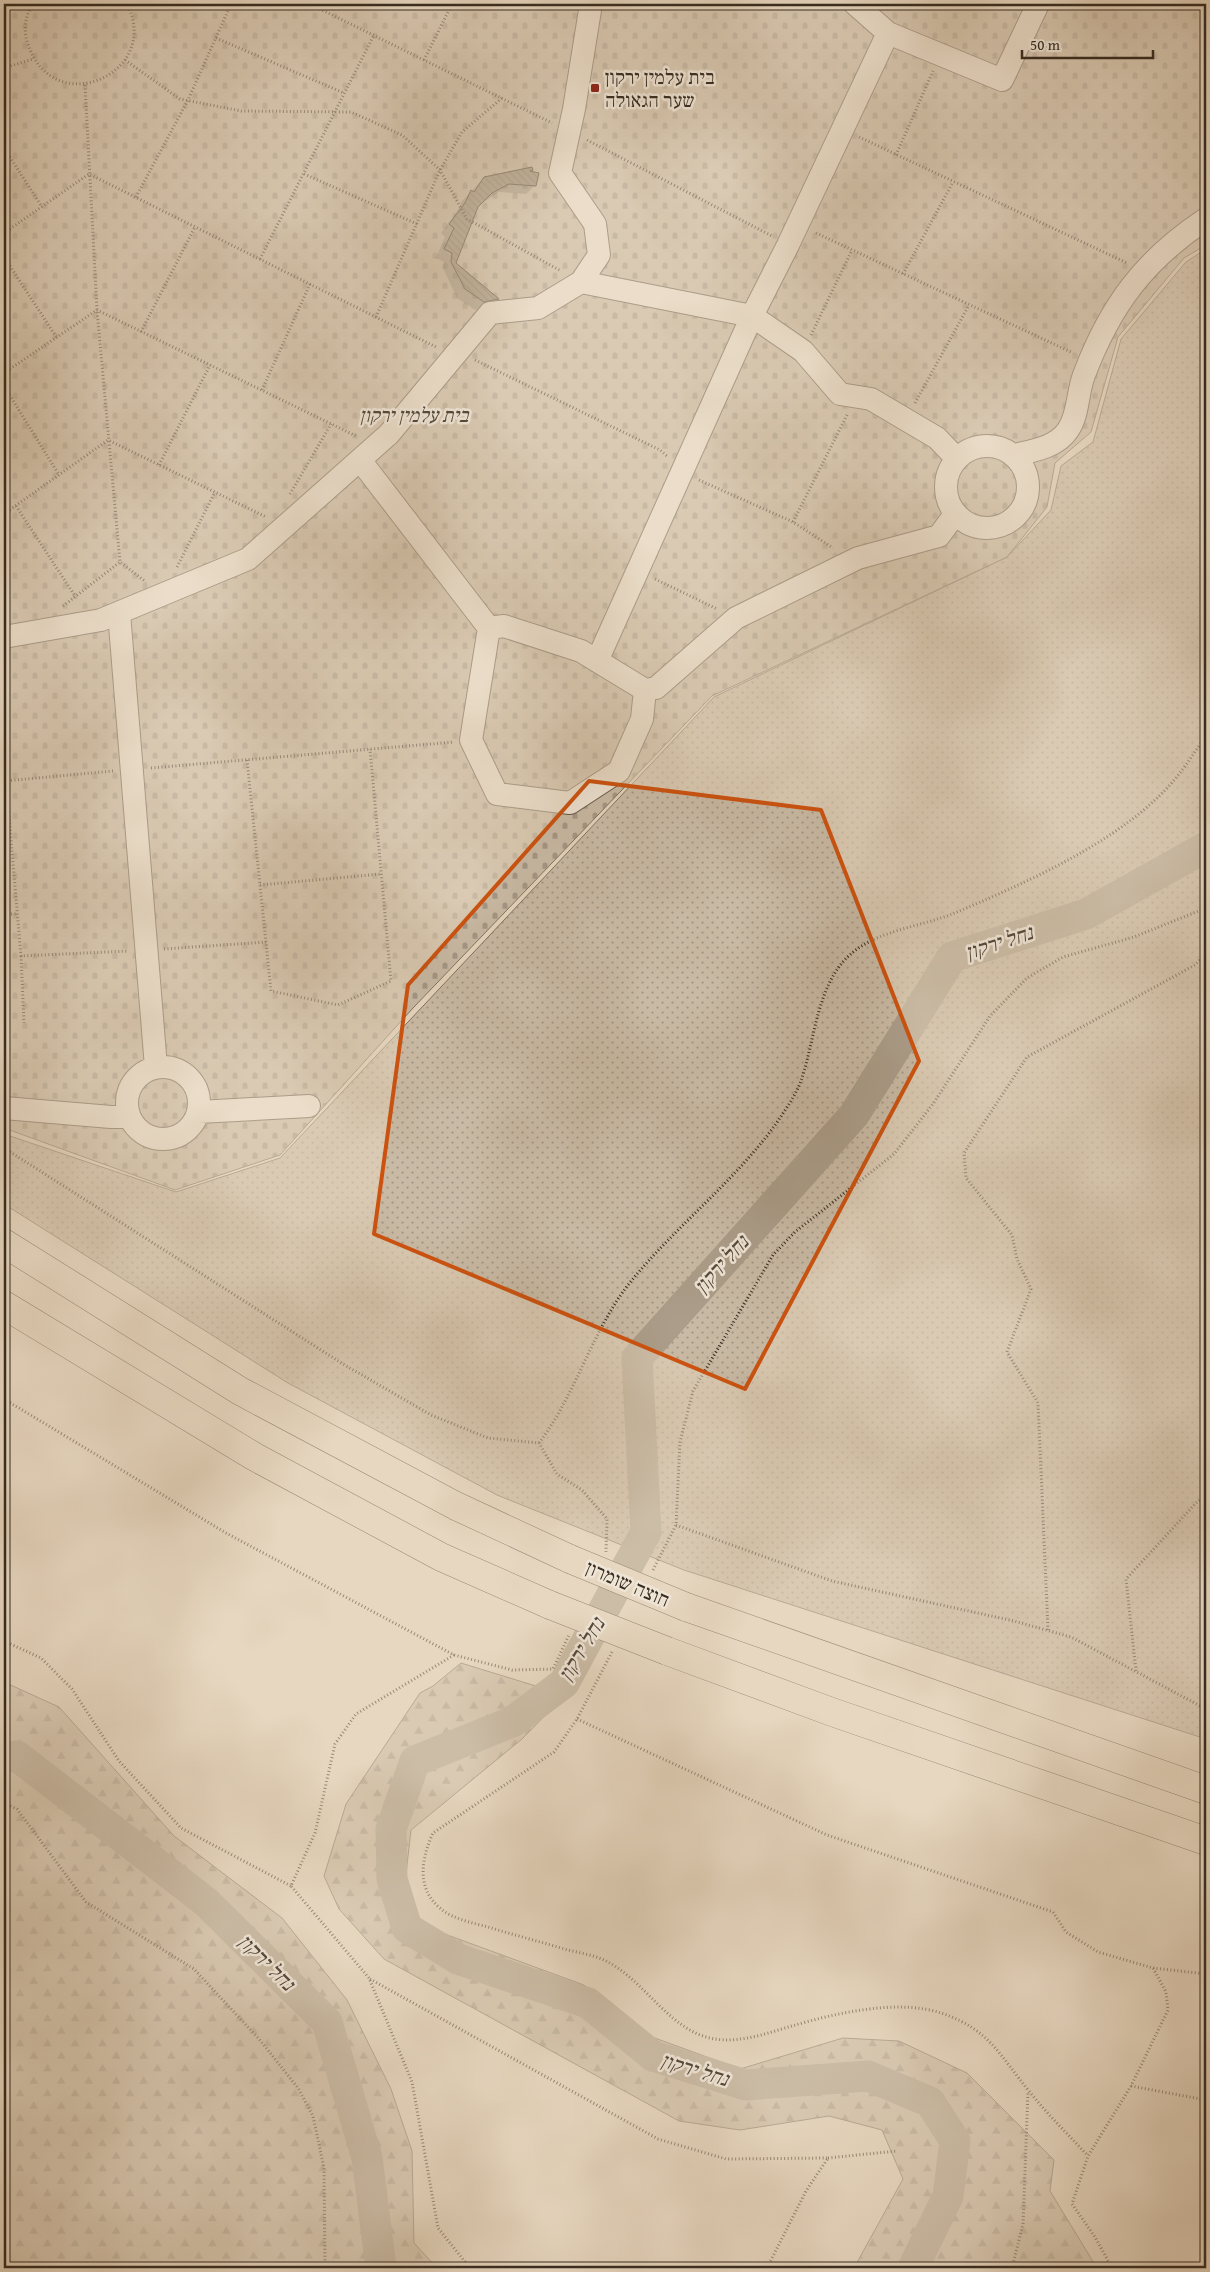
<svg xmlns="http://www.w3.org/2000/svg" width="1210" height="2272" viewBox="0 0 1210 2272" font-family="'Gentium Book Plus','Frank Ruhl Libre',serif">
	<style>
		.grass { fill: url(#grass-dots); stroke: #807362 }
		.forest { fill: url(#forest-firs); stroke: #807362 }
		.cemetery { fill: url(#cemetery-stones); stroke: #807362 }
		.shadow { fill: #0003 }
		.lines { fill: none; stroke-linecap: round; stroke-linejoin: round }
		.river { stroke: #ab9d8a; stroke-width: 31 }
		.building { fill: url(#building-back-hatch); stroke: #372c20 }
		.minor-casing { stroke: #635748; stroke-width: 24 }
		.highway-casing { stroke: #372c20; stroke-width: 29 }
		.path { stroke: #372c20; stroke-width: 3; stroke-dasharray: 1 2.5; stroke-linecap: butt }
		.minor { stroke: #efe5d6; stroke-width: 22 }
		.highway { stroke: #e7d7c0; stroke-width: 28 }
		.highway-bridge-casing { stroke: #372c20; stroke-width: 29; stroke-linecap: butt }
		.highway-bridge { stroke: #e7d7c0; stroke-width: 28 }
		.marked { fill: none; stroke: #cd520f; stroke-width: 4; stroke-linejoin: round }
		.poi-dot { fill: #8f2418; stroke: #efe5d6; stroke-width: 2 }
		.labels { text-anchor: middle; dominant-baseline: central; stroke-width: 5; stroke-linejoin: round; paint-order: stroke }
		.poi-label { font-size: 20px; fill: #372c20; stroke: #efe5d6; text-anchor: start }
		.park-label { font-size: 20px; font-style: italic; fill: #54483b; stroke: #efe5d6 }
		.street-label { font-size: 20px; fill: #372c20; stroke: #efe5d6 }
		.water-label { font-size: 21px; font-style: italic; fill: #54483a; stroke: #efe5d6 }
	</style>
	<defs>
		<pattern id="grass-dots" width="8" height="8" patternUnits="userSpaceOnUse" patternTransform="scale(1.25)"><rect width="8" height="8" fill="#c9baa5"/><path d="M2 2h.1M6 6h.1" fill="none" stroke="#a49786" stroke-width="1.8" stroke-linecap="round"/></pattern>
		<pattern id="forest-firs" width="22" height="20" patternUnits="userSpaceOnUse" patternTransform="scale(1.25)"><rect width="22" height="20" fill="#c9baa5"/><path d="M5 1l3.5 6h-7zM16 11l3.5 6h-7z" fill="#a49786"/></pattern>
		<pattern id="cemetery-stones" width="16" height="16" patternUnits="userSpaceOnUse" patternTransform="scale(1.25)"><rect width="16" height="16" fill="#c9baa5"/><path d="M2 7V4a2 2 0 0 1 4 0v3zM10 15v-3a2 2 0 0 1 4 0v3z" fill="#a49786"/></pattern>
		<pattern id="building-back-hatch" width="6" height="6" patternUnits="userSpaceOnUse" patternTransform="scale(1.25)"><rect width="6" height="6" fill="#938573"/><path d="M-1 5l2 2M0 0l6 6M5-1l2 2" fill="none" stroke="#796d5e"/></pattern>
	</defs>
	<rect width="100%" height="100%" fill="#e7d7c0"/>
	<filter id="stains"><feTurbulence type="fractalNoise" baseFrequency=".004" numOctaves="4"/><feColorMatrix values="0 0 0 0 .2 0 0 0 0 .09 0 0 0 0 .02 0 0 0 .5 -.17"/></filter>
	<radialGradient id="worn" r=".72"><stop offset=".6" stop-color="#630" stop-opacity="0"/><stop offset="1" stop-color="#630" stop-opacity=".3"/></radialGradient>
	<path class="grass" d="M1206,249V1739L684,1570L497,1495L288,1383L4,1204V1134L176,1192L280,1158L714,697L1007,557L1051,510L1061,466L1093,442L1121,339L1186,262Z"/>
	<path class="forest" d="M461,1663L565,1695L522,1739L411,1830L401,1918L584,1985L652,2037L740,2069L843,2038L899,2041L967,2073L1054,2160L1050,2191L1097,2268H854L903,2179L882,2130L829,2116L740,2130L679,2121L384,1959L339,1909L324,1876L346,1804L420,1693L433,1686Z
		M4,1682L59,1707L174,1836L282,1918L347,2000L391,2089L412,2151L414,2243L437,2268H4Z"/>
	<path class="cemetery" d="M4,4H1206V245L1184,258L1118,337L1091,432L1055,463L1047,507L1007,557L712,696L413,1008L280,1155L175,1190L4,1128Z"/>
	<path class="shadow" d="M484,178L535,185L526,194L499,192L476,207L454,263L497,299L489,307L475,310L457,298L443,268L444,262L436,258L445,237L441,233L456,213L462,201Z"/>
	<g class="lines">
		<path class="river" d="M4,1757L17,1756L206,1902L327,2022L367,2158L381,2268
			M913,2268L948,2196L955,2141L930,2102L868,2076L746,2085L653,2056L588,2003L458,1959L407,1928L392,1879L391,1829L415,1761L512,1722L564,1683L646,1532L637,1358L854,1115L952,957L1086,914L1206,847"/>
	</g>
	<path class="building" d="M532,167L533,170L530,171L539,173L536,186L509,184L492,193L478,207L456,263L499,299L484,302L465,289L451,262L452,253L444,249L454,228L449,224L465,203L471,190L474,192L484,177Z"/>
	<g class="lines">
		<defs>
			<path id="minor" d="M855,4L888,33L1002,80L1038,4
				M581,282L752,316L803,351L840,394L871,399L937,438L957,459
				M946 487a41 41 0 1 1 82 0a41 41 0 1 1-82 0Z
				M1014,455C1033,451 1057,447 1068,430C1079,414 1077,393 1084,375C1110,306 1144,260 1206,219
				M360,460L489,628L471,740L497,794L570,803L619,771L642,719L645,690L581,651L504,626L489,628
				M119,613L156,1067
				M4,637L101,620L248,559L389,434L490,313L538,308L581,282L599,255L595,224L560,173L574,109L591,4
				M597,661L752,316L788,245L888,33
				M645,690L656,688L736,618L858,558L939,536L955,514
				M127 1103a36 36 0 1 1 72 0a36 36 0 1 1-72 0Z
				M4,1108L111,1117H129
				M199,1112L309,1106"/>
			<path id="highway" d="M4,1243L240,1391L456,1506L570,1559
				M4,1305L255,1457L441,1557L550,1605
				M686,1607L1206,1790
				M667,1651L832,1712L1206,1841"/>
		</defs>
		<use href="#minor" class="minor-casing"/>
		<use href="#highway" class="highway-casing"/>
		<path class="path" d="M15,4L28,10
			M33,4C25,15 23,31 28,44C53,122 163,73 127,4
			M310,4L552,123
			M216,38L344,93
			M125,60L180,99L241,111L351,112L402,135L440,170L467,219L561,271
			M424,60L452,4
			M4,68L33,59
			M85,85L97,310L120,562L146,582
			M859,137L1127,263
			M587,140L772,236
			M4,148L42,207
			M896,155L933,71
			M304,174L417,224
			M136,197L188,100L231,4
			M4,233L89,174L436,347
			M816,233L1073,353
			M4,257L57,338
			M260,259L374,35
			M903,274L953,182
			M376,317L440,170L462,132L502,98
			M141,332L195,227
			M811,335L852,250
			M475,360L660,450L668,457
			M4,373L97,310L358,437
			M4,386L59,475
			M262,390L310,284
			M915,403L969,305
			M159,465L210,365
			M699,480L793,522L833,548
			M290,494L331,424
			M16,506L75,596
			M4,514L108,440L266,517
			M793,522L848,413
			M177,567L215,492
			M655,579L717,609
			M63,606L120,562
			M247,760L271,991L338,1005L391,981L370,749
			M151,768L454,742
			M4,781L113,771
			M6,781L21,956L128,951
			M260,885L381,874
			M4,914H17
			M164,949L266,942
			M21,956L24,1023
			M4,1148L343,1364L431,1415L488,1438L539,1443L557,1474L582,1490L607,1519L606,1552
			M4,1399L226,1533L454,1655L512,1670L553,1669L569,1635
			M539,1443C577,1393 592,1329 632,1280C678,1224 739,1178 780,1118C788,1106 798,1091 802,1078C814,1041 817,993 842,963C869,930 920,928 957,912C1023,884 1104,848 1156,799C1176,781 1192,757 1206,735
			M676,1525L832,1581L1014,1621L1071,1637L1206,1709
			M653,1570L676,1525L680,1442L693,1391L773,1255L795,1232L894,1154L933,1104L990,1016L1027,978L1063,957L1134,937L1206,908
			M1048,1630L1038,1403L1007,1352L1031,1289L1017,1259L1012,1235L966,1178L964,1153L1027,1057L1195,965L1206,953
			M4,1641L41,1658L72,1689L119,1761L181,1828L291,1886
			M612,1652L577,1719L554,1752L433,1833C421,1859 416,1889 441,1909C453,1919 473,1923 488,1927C514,1935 541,1942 568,1950C580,1953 593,1955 604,1960C645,1979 669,2032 715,2039C741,2043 768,2033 792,2026C836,2013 900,1998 944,2014C991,2031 1000,2056 1029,2091C1047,2114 1068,2134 1088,2156
			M454,1655L356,1714L335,1744L315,1833L291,1886L369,1978L412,2082L438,2228L470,2268
			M1136,1671L1126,1579L1196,1503L1206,1495
			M577,1719L827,1835L1053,1912L1066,1932L1098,1952L1153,1968L1166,1992L1168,2010L1131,2086L1088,2156L1072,2204L1095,2237L1112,2268
			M4,1803L17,1809L86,1902L194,1969L259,2039L298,2088L313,2116L324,2168L325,2268
			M1153,1968L1206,1974
			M370,1979L658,2139L726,2159L828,2158L806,2191L767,2268
			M1131,2086L1206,2100
			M828,2158L897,2151
			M1012,2268L1023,2224L1028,2091"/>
		<use href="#minor" class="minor"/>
		<use href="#highway" class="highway"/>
		<defs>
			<path id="highway-bridge" d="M570,1559L686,1607
				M550,1605L667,1651"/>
		</defs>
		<use href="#highway-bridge" class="highway-bridge-casing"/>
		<use href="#highway-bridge" class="highway-bridge"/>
	</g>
	<path d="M0 0H1210V2272H0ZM589,781L821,810L919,1061L745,1389L374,1234L408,985Z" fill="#e7d7c0" fill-opacity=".55" fill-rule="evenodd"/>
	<path class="marked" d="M589,781L821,810L919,1061L745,1389L374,1234L408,985Z"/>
	<rect class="poi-dot" x="590" y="83" width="10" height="10" rx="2.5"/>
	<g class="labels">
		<g class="poi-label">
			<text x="605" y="76">בית עלמין ירקון<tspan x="605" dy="23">שער הגאולה</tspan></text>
		</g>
		<g class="park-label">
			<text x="414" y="414">בית עלמין ירקון</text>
		</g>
		<g class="street-label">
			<text transform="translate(628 1583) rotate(23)">חוצה שומרון</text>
		</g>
		<g class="water-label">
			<text transform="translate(999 942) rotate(-18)">נחל ירקון</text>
			<text transform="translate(721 1264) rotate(-48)">נחל ירקון</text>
			<text transform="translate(581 1649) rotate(-59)">נחל ירקון</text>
			<text transform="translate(267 1962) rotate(45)">נחל ירקון</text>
			<text transform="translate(695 2069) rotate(17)">נחל ירקון</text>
		</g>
	</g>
	<rect width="1210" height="2272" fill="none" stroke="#e7d7c0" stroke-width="20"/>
	<rect x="5" y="5" width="1200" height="2262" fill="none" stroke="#372c20" stroke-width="2.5"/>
	<rect x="10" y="10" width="1190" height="2252" fill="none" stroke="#372c20"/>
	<path d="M1022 50v8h131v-8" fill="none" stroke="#372c20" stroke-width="2.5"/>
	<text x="1030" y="50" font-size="15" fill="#372c20" stroke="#efe5d6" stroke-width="4" paint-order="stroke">50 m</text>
	<rect width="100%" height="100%" filter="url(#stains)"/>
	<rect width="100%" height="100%" fill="url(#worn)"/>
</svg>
